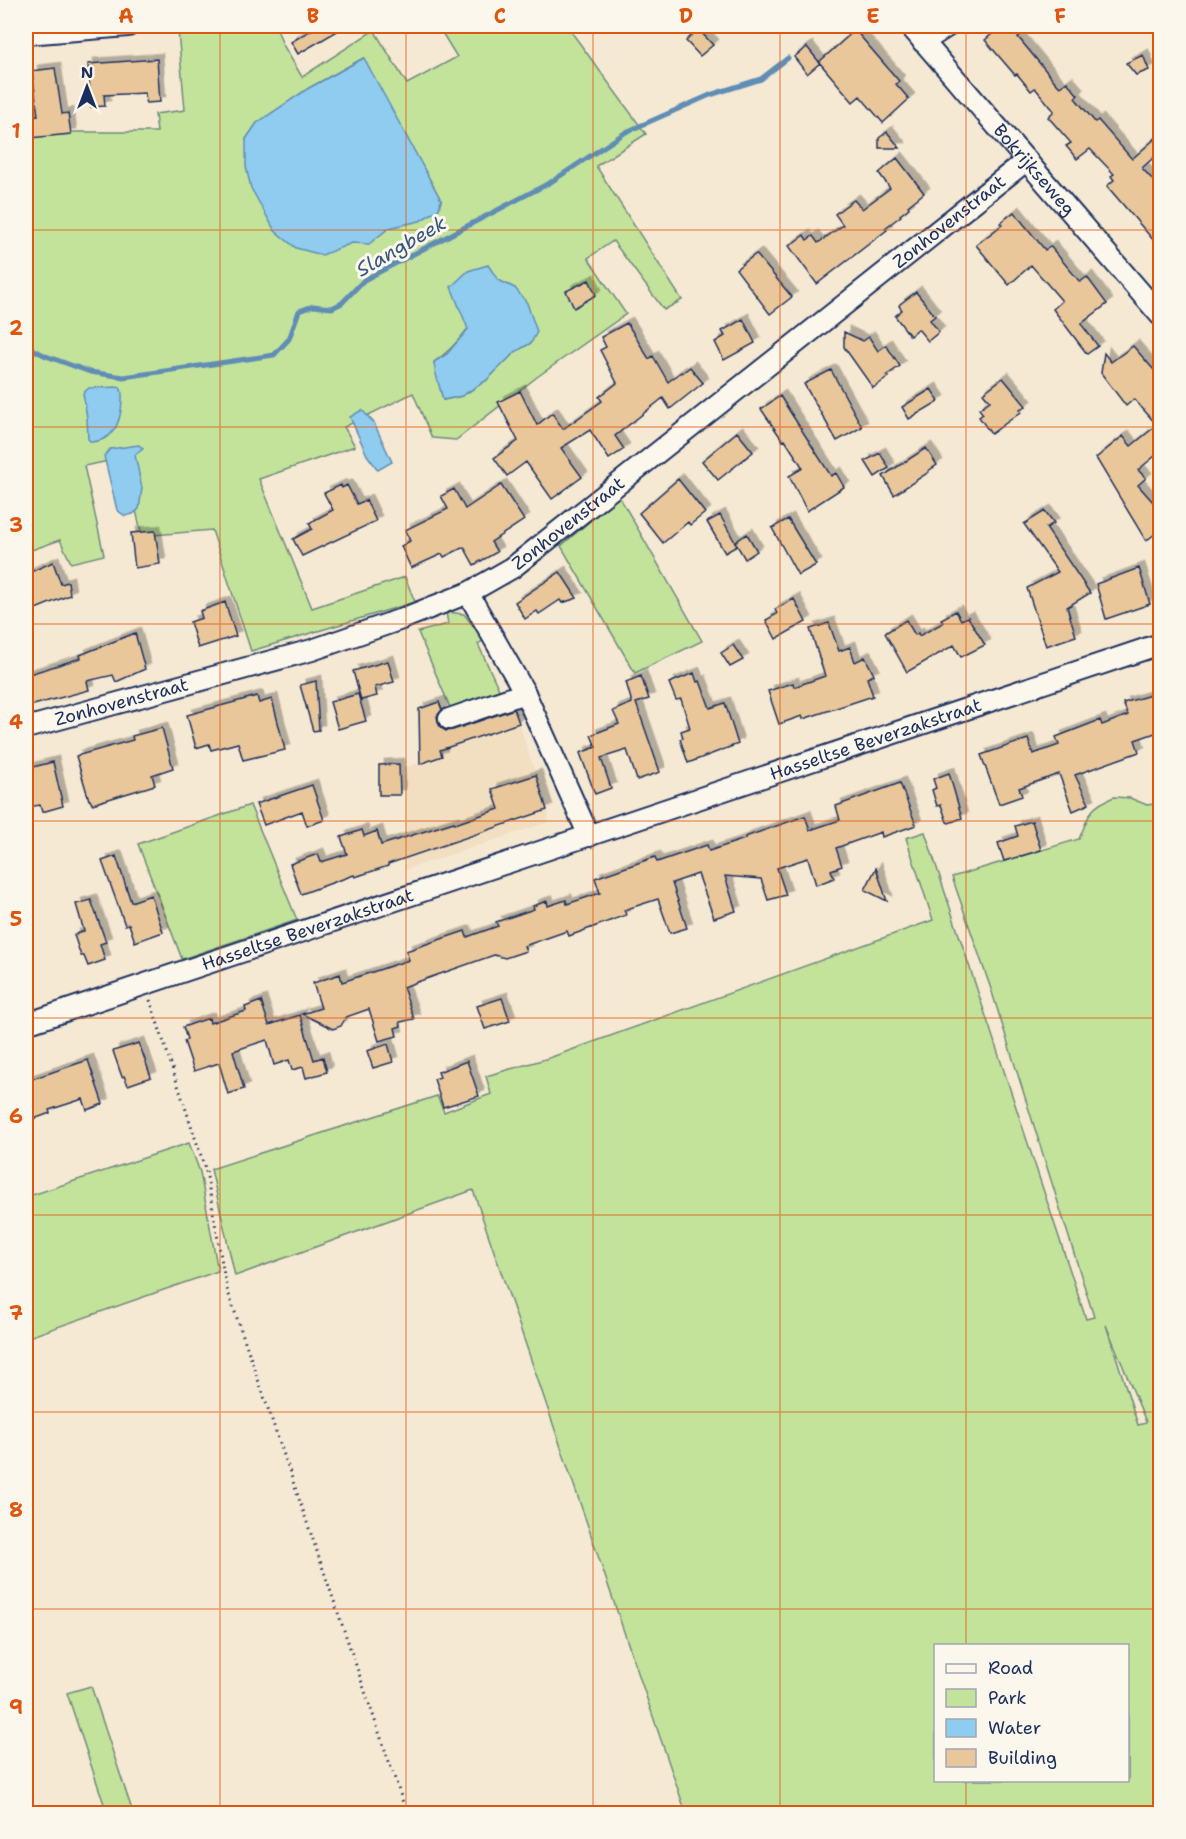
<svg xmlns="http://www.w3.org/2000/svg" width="1186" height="1839" viewBox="0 0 1186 1839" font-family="'Shantell Sans',sans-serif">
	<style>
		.built { fill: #f2dfc2 }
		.green { fill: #c3e39b; stroke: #6f897c; stroke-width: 1.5; fill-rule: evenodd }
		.water { fill: #8fccef; stroke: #618db5; stroke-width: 1.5 }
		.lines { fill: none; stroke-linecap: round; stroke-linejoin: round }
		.stream { stroke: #618db5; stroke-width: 5 }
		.building { fill: #e9c79a; stroke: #1b2f5e; stroke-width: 1.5; filter: url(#shadow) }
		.minor-casing { stroke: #1b2f5e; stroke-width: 24 }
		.path { stroke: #1b2f5e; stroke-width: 3; stroke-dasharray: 1.5 4.5; stroke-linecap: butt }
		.minor { stroke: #fbf7ec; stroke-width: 20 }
		.grid { fill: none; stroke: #de5710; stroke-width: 1.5; stroke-opacity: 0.55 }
		.labels { text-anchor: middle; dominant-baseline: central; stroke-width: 6; stroke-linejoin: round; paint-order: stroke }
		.street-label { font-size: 18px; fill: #1b2f5e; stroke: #fbf7ec }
		.water-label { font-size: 20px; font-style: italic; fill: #385682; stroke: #fbf7ec }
		.neatline { fill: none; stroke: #de5710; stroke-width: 2 }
		.grid-label { font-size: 20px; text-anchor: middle; font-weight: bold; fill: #de5710 }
	</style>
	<defs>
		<filter id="shadow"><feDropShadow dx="5.5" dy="-5.5" stdDeviation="0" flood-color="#0004"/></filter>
	</defs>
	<rect width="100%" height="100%" fill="#f6e9d3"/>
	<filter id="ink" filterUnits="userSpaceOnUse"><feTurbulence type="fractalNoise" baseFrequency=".0167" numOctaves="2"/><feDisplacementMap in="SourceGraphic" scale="12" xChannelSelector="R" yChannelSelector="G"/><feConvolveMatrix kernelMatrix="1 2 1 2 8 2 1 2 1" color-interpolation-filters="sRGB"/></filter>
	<g filter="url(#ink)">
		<path class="built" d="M513,705L548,811L549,822L405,870V767L442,756L440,750L456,745L449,726Z"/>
		<path class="green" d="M216,26H276L283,45L302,77L374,30L407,84L457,57L438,26H567L646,134L596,166L682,300L664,310L613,241L588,258L626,314L537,377L456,440L432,438L413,393L344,427L355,446L259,479L312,608L405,577L415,602L251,651L212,530L142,536L124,458L84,466L104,555L71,563L60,540L26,552V46L30,132H157L155,114L185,110L178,31ZM363,58L441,200V201L246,139L257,123L309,88ZM498,280L515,288L531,343L515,352L487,380L462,396L443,400L434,362C464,342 480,310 498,280Z
			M619,496L702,641L635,673L561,546Z
			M446,612L464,614L484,640L478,644L502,696L452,712L418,632L448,624Z
			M1114,797L1130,798L1147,805L1160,803V1813H686L473,1190L235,1276L211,1169L437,1096L444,1112L491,1094L486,1076L549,1058L933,920L906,838L925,832L1086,1319L1094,1317L991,989L952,877L1079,839C1090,815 1087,808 1114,797ZM1106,1325L1146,1422V1423L1138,1425ZM936,1646H1128V1780H936Z
			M250,805L297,920L182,959L138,844Z
			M189,1143L200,1172L218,1271L26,1338V1197Z
			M91,1686L133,1813H107L67,1693Z"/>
		<path class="water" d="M364,58L441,200L439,209L420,221L389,228L369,244L352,243L322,255L296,248L275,231L251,188L246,167V139L257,123L309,88Z
			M488,265L498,280L515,288L527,303L537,332L531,343L515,352L487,380L462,396L443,400C440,386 435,376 434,362L447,354L468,329L451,287L468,271Z
			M120,387C123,392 122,396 122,401C121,421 114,441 91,442L88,439L87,418L83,393L89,388Z
			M362,410L374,423L392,462L378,470L367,455L350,417Z
			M139,445L143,449L135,455L142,488L139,509L133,514L125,516L117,510L104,456L110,449Z"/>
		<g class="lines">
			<path class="stream" d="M26,346L46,356L90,372L124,377L274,355L289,339L299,311L313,306L332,308L342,303L364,280L551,182L626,132L710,95L761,79L788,58"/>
		</g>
		<path class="building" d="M318,26H346L298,54L291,42Z
			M1001,26H1032L1018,37L1056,83L1060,87L1067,82L1078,95L1075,98L1095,122L1098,120L1132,159L1158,136L1161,139V151L1142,168L1161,189V249L1107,186L1114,180L1111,176L1114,174L1090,149L1077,159L1066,146L1071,143L1048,117L1054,111L1035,88L1031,91L1017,74L1015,75L985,40Z
			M698,29L713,45L700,56L686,41Z
			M855,30L899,81L896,84L909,99L883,123L860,96L853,102L819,62Z
			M807,47L820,63L807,74L794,57Z
			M1143,55L1149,70L1136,75L1126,63Z
			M157,59L160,102L146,103L145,93L104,95L105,106L91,107L88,64Z
			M55,68L62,114L68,113L71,134L30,138L28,116L38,115L32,71Z
			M887,132L900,148H879V138Z
			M897,158L924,193L908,206L909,208L900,215L901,216L885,228L887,230L817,284L789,246L804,235L807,240L813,236L818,243L843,225L835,214L844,207L854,200L862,209L890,188L879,173Z
			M1014,212L1045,250L1050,246L1080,282L1087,277L1107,304L1081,324L1098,346L1087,354L1053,309L1062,301L1031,265L1009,285L976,245L1002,225L1000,223Z
			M756,254L792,297L770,314L736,269Z
			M589,280L596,295L574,308L566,291Z
			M916,292L935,316L930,320L939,332L928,341L918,329L910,336L895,316L902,310L899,306L900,304Z
			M743,319L755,343L724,360L715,342L725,336L722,331Z
			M627,323L649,359L653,356L668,382L681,372L682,373L690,367L703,383L670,409L663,398L615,436L624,449L609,459L590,430L561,448L582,477L552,499L526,462L507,476L494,458L518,441L498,402L520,391L537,425L552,413L563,429L602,401L599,397L617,383L600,350L606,347L601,337Z
			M844,332L863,341L869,337L878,351L886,345L900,366L887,375L889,377L873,388L844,347Z
			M1133,346L1161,378V451L1138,470L1146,478L1138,485L1161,511V529L1146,541L1096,458L1123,436L1131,446L1157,425L1134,399L1126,406L1101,373L1104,353L1111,362Z
			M831,370L862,427L837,441L804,384Z
			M1003,378L1026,406L1020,410L1021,412L991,434L979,417L983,414L979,409L990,401L983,393Z
			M931,389L939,401L909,419L902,407Z
			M780,396L831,476L836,473L844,487L807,511L789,476L803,468L785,440L783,441L761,409Z
			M737,432L753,452L718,480L702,461Z
			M926,448L937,465L928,471L929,472L894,495L883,476Z
			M880,453L889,468L875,477L865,461Z
			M678,479L705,513L690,525L688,522L663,543L639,513Z
			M341,485L342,488L347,485L357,504L366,500L376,521L302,556L293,539L312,529L309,523L333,510L324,493Z
			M501,485L524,520L491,542L497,552L474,565L464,547L444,557L442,554L411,568L401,546L410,541L405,530L448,509L441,496L454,489L465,509Z
			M1045,511L1054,523L1046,528L1090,593L1067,607L1076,636L1046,646L1027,588L1058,572L1024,524Z
			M720,515L737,546L725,553L707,522Z
			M788,519L816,565L798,575L772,528Z
			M155,531L160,564L135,568L131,533Z
			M747,534L757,551L745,559L735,542Z
			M53,562L61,584L68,582L70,595L26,613V574Z
			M1139,568L1150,604L1106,619L1096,584Z
			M560,572L577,598L562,603L560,600L539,614L537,611L525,619L515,602Z
			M794,599L806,622L776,639L766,620L777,614L775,609Z
			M225,602L236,636L198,648L190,622L202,618L200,611Z
			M956,611L961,620L968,617L985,645L961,657L954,645L907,672L885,633L906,620L915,635L918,633L919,636L943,623L941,619Z
			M829,623L839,651L850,647L855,662L865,657L874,675L867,678L873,696L803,719L802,716L779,724L768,691L793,683L794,687L825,676L810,629Z
			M135,633L145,669L116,682L113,675L87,681L89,690L26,707V675L81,658L80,655Z
			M733,645L743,660L730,667L721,653Z
			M388,661L394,682L375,687L377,696L361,700L353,671Z
			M694,673L697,682L700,681L710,708L725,703L738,744L688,763L680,739L683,738L681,731L690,728L681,699L676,700L669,683Z
			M641,676L649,699L636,703L660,772L637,780L627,750L601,758L611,788L595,794L580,753L596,747L591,735L619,724L613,711L632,703L626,682Z
			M316,681L319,730L313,731L300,685Z
			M1161,692V731L1135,740L1139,752L1075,775L1089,804L1073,811L1059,774L1019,788L1022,796L999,804L981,755L1028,739L1033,754L1059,745L1056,737L1100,720L1102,725L1128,715L1123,703Z
			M358,694L366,721L338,729L330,702Z
			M257,696L259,703L272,699L285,750L243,760L238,743L211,750L209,744L196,748L187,715Z
			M439,702L442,710L437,716L438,722L441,728L446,731L453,730L514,709L519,723L440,750L442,756L420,764L419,709Z
			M162,728L173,768L152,775L155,785L92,804L90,800H89L76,756L133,740L132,736Z
			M53,762L63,806L42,812L40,805L28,807L26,797V774L31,773L29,768Z
			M399,764L400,795H379V765Z
			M949,773L962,818L949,823L947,822L941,805L937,806L932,790L936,788L933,779Z
			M536,775L547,810L388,864V866L355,877L354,875L301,894L290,864L318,854L321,862L347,854L341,837L362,830L364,836L377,831L381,845L454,822L455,824L499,809L492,789Z
			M900,783L916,825L882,837L881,832L836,848L842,866L831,870L834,878L816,885L808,858L777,868L786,895L768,900L761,879L725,876L736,911L714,918L698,874L672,883L687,928L670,933L658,899L624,910L626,915L569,936L567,931L524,946L526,951L505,958L494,955L403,987L414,1019L400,1022L401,1026L395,1028L397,1036L379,1041L369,1009L346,1017L341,1026L333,1029L302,1014L321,1008L313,983L340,974L342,982L409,960L406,951L465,931L467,937L498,926L496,922L534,909L533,906L547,901L548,906L566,900L567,904L600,893L595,878L655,857L657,862L707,845L709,851L745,839V837L805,816L810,830L840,820L836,806Z
			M312,785L324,820L307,826L302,811L264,825L256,804Z
			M1032,821L1041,850L1004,861L998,843L1018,836L1015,826Z
			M116,856L131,902L151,895L163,932L135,942L129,924L125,925L102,861Z
			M876,868L887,901L865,890Z
			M91,900L106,942L100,944L105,960L88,966L84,956H81L74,935L84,931L76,904Z
			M502,998L510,1021L485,1029L477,1006Z
			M261,1001L269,1025L300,1015L314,1060L323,1057L327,1072L306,1078L303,1067L292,1070L289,1060L274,1065L267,1040L233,1051L244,1089L228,1094L219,1063L194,1071L184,1041L187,1039L183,1027L209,1018L210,1023L246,1011L245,1007Z
			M139,1043L151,1077L128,1085L124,1076L122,1077L113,1051Z
			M388,1044L393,1062L373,1068L367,1051Z
			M88,1060L103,1104L87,1110L83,1099L49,1110L50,1113L26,1122V1081Z
			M467,1061L479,1096L443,1107L434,1079L440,1077L438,1072Z"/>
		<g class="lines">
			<defs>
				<g id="minor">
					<path id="s1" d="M910,26L1160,315"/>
					<path d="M26,34L128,26"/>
					<path d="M923,42L948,26"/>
					<path d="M468,593L525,693L589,836"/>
					<path d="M449,719L525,693"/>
					<path id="s2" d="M26,728L312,650L399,620L468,593L512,568L1027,160"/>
					<path id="s3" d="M26,1024L1160,644"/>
				</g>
			</defs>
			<use href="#minor" class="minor-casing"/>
			<path class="path" d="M150,1000L206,1171L226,1286L407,1814"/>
			<use href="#minor" class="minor"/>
		</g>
	</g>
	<path class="grid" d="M220,26V1814M406,26V1814M593,26V1814M780,26V1814M966,26V1646M26,230H1160M26,427H1160M26,624H1160M26,821H1160M26,1018H1160M26,1215H1160M26,1412H1160M26,1609H1160M966,1780V1814"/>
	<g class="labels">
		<g class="street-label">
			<text stroke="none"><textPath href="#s1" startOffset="190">Bokrijkseweg</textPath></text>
			<text stroke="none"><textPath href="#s2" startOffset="1071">Zonhovenstraat</textPath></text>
			<text stroke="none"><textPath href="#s2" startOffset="585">Zonhovenstraat</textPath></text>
			<text stroke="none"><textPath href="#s2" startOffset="99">Zonhovenstraat</textPath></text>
			<text stroke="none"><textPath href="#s3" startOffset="896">Hasseltse Beverzakstraat</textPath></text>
			<text stroke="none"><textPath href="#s3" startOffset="297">Hasseltse Beverzakstraat</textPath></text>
		</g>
		<g class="water-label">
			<text transform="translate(401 246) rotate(-30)">Slangbeek</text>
		</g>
	</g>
	<rect width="1186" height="1839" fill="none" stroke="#fbf7ec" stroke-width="66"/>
	<rect x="934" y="1644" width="195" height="138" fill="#fbf7ec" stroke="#a1a7b3" stroke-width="1.5"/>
	<rect x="946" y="1664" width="30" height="9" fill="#fbf7ec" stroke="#a1a7b3" stroke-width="1.5"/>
	<text x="988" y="1674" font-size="18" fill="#1b2f5e">Road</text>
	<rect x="946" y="1689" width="30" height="18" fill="#c3e39b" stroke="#a1a7b3" stroke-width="1.5"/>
	<text x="988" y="1704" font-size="18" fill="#1b2f5e">Park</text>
	<rect x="946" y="1719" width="30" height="18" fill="#8fccef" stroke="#a1a7b3" stroke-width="1.5"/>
	<text x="988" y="1734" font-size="18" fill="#1b2f5e">Water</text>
	<rect x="946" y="1749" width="30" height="18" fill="#e9c79a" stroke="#a1a7b3" stroke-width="1.5"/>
	<text x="988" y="1764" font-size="18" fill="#1b2f5e">Building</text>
	<g transform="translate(87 87)" stroke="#fbf7ec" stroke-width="4.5" paint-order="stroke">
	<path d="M0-4.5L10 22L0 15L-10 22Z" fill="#1b2f5e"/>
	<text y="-9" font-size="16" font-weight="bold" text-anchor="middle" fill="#1b2f5e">N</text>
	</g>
	<rect x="33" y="33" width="1120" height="1773" class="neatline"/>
	<g class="grid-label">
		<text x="126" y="23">A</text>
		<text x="313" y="23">B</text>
		<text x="500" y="23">C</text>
		<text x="686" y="23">D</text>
		<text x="873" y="23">E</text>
		<text x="1060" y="23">F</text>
		<text x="16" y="138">1</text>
		<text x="16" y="335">2</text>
		<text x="16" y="532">3</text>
		<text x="16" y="729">4</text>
		<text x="16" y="926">5</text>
		<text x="16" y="1123">6</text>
		<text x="16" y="1320">7</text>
		<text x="16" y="1517">8</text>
		<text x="16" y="1714">9</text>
	</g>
</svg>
